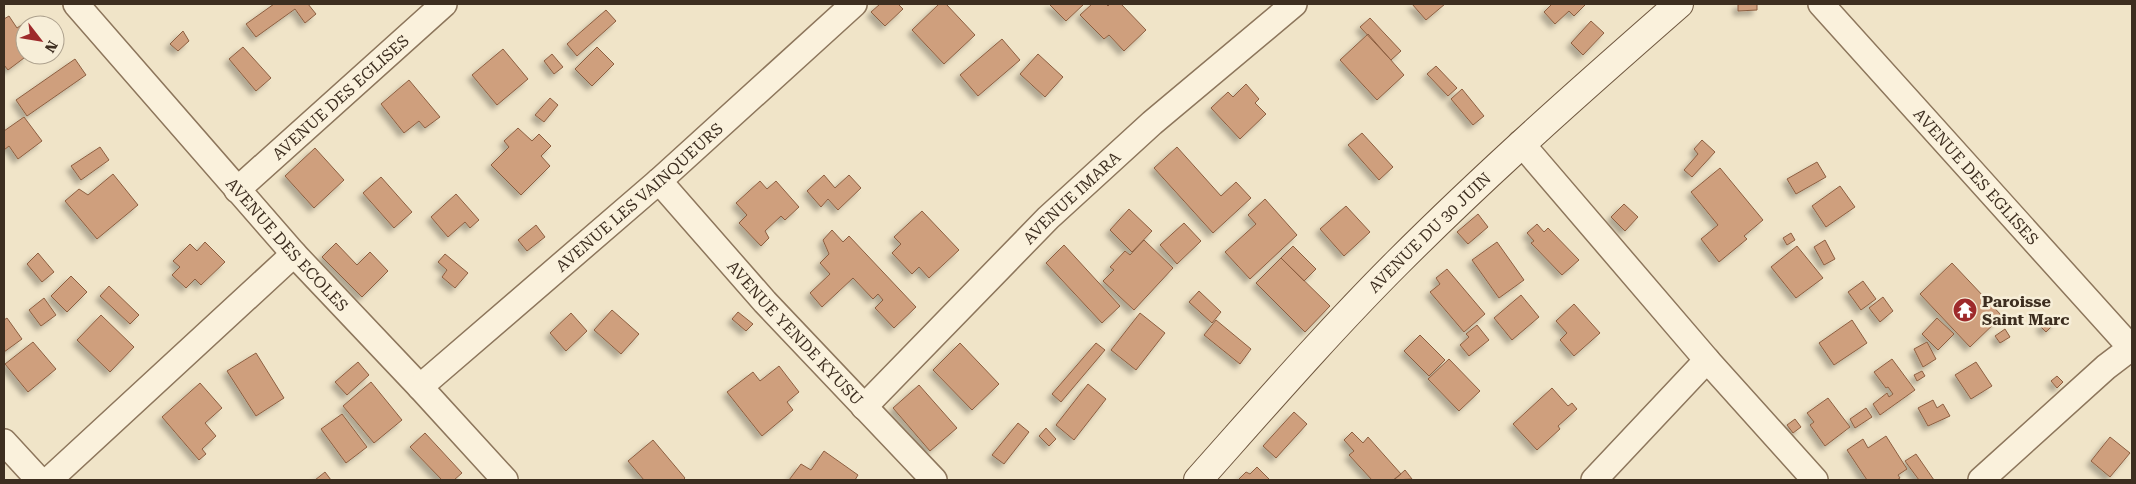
<svg xmlns="http://www.w3.org/2000/svg" width="2136" height="484" viewBox="0 0 2136 484" font-family="'Roboto Serif',serif">
	<style>
		.building { fill: #cf9f7d; stroke: #8d5f41; filter: url(#shadow) }
		.lines { fill: none; stroke-linecap: round; stroke-linejoin: round }
		.street-casing { stroke: #8d765c; stroke-width: 28 }
		.secondary-casing { stroke: #6f573f; stroke-width: 30 }
		.street { stroke: #faf1dc; stroke-width: 25 }
		.secondary { stroke: #faf1dc; stroke-width: 28 }
		.labels { text-anchor: middle; dominant-baseline: central; stroke-width: 5; stroke-linejoin: round; paint-order: stroke }
		.street-label { font-size: 16px; fill: #3d2e20; stroke: #f7eed8 }
		.poi-label { font-size: 16px; font-weight: bold; fill: #3d2e20; stroke: #f7eed8; text-anchor: start }
	</style>
	<defs>
		<filter id="shadow"><feDropShadow dx="-4.5" dy="4.5" stdDeviation="2.5" flood-color="#0004"/></filter>
	</defs>
	<rect width="100%" height="100%" fill="#f0e4c8"/>
	<path class="building" d="M274,4H308L316,14L305,23L295,9L256,37L246,24Z
		M880,4H898L903,9L885,26L871,12Z
		M939,4H946L975,35L944,64L912,30Z
		M1049,4H1084L1066,21Z
		M1092,4H1106L1108,6L1110,4H1121L1146,30L1124,51L1109,35L1104,39L1080,15Z
		M1412,4H1445L1426,20Z
		M1552,4H1586L1574,16L1569,11L1555,24L1544,12Z
		M1738,4H1757V10L1738,11Z
		M606,10L616,21L577,56L567,44Z
		M9,16L17,28L29,20L33,25H25V55H28L8,70L4,65V19Z
		M1370,18L1401,51L1391,60L1360,27Z
		M1591,21L1604,33L1583,55L1571,43Z
		M183,31L189,41L178,51L170,44Z
		M1368,34L1404,75L1377,100L1340,60Z
		M1002,39L1020,60L978,96L960,75Z
		M243,47L271,78L256,91L229,59Z
		M597,47L614,64L592,86L575,69Z
		M503,49L528,79L497,105L472,75Z
		M552,54L563,67L554,74L544,61Z
		M1038,54L1063,77L1045,97L1020,74Z
		M75,59L86,75L27,116L16,100Z
		M1436,66L1457,88L1448,96L1427,74Z
		M409,80L440,117L425,128L419,121L404,133L381,104Z
		M1246,84L1259,99L1255,103L1266,114L1240,139L1211,108L1228,92L1233,97Z
		M1462,89L1484,116L1473,125L1451,99Z
		M550,98L558,105L544,122L535,115Z
		M24,117L42,141L18,159L9,146L4,150V131Z
		M518,128L532,141L539,134L551,146L541,156L550,166L521,195L491,165L509,147L504,141Z
		M1362,133L1393,167L1379,180L1348,145Z
		M1702,140L1715,152L1692,177L1684,170L1698,154L1694,149Z
		M100,147L109,160L81,180L71,166Z
		M1177,147L1221,196L1236,182L1251,198L1213,233L1154,168Z
		M315,148L344,180L314,208L285,176Z
		M1817,162L1826,177L1796,194L1787,179Z
		M1720,168L1763,220L1744,236L1747,239L1719,262L1701,239L1718,225L1691,192Z
		M113,174L138,205L97,239L65,201L79,189L88,195Z
		M824,175L835,188L849,175L861,188L838,210L828,199L821,207L807,191Z
		M381,177L412,212L394,228L363,193Z
		M760,181L767,189L776,181L799,207L785,220L781,216L765,231L769,238L761,246L739,223L747,215L736,203Z
		M1840,186L1855,207L1826,227L1812,206Z
		M456,194L479,220L470,228L465,222L448,237L431,217Z
		M1265,199L1297,235L1250,279L1225,252L1256,224L1248,215Z
		M1624,204L1638,217L1625,231L1611,217Z
		M1346,206L1370,232L1344,256L1320,229Z
		M1129,209L1152,231L1132,252L1110,230Z
		M922,211L959,250L929,278L919,267L912,274L892,253L901,244L894,237Z
		M1478,214L1488,227L1468,244L1457,232Z
		M1184,223L1201,241L1177,264L1160,245Z
		M1537,224L1544,232L1548,228L1579,260L1562,275L1531,243L1534,241L1527,233Z
		M536,225L545,237L527,251L518,240Z
		M832,230L843,242L849,236L916,307L894,328L875,308L883,300L878,294L873,299L853,278L822,307L810,293L830,274L820,263L829,254L823,240Z
		M1791,233L1795,240L1787,245L1783,238Z
		M1144,240L1173,268L1134,310L1103,281L1114,270L1110,267L1125,251L1130,255Z
		M1825,240L1835,259L1824,265L1814,247Z
		M205,242L225,262L201,285L195,279L186,288L172,275L180,267L173,261L190,244L197,251Z
		M1497,242L1524,280L1499,298L1472,260Z
		M336,243L357,265L370,252L388,271L362,297L322,257Z
		M1064,245L1120,306L1102,323L1046,263Z
		M1293,246L1316,269L1304,281L1281,258Z
		M1797,246L1823,278L1796,298L1771,267Z
		M38,253L54,272L42,282L27,264Z
		M445,254L468,273L455,288L442,277L447,270L438,262Z
		M1281,258L1330,306L1305,332L1256,283Z
		M1952,263L2002,316L1970,347L1920,294Z
		M1447,269L1485,314L1464,332L1430,292L1440,284L1436,278Z
		M71,276L87,292L67,312L51,296Z
		M1863,281L1876,299L1861,310L1848,292Z
		M109,286L139,315L130,324L100,296Z
		M1199,291L1221,312L1212,323L1189,302Z
		M1521,295L1539,317L1512,340L1494,318Z
		M1883,297L1893,311L1880,322L1869,308Z
		M44,298L56,315L41,326L29,310Z
		M1574,304L1600,333L1574,356L1560,340L1567,333L1556,321Z
		M612,310L639,334L621,354L594,330Z
		M738,312L753,324L746,331L732,319Z
		M571,313L587,331L566,351L550,333Z
		M1140,313L1165,333L1136,370L1111,350Z
		M101,315L134,347L110,372L77,340Z
		M2051,315L2057,321L2046,332L2040,326Z
		M7,318L22,339L4,352V320Z
		M1937,318L1954,334L1938,350L1922,334Z
		M1216,320L1251,349L1240,364L1204,335Z
		M1852,320L1867,343L1834,365L1819,343Z
		M1477,325L1489,340L1469,356L1460,345L1469,337L1466,334Z
		M2005,329L2010,337L2000,343L1995,336Z
		M1420,335L1445,360L1429,376L1404,351Z
		M33,342L56,369L28,392L5,364Z
		M1927,342L1936,359L1923,367L1914,349Z
		M960,343L999,384L972,410L933,370Z
		M1096,343L1105,350L1061,402L1052,394Z
		M256,353L284,398L256,416L227,371Z
		M1449,359L1480,391L1459,411L1428,379Z
		M1892,359L1915,390L1880,415L1873,404L1887,393L1889,397L1893,394L1888,387L1886,388L1874,372Z
		M358,362L369,375L347,395L335,382Z
		M1976,362L1992,386L1971,399L1955,375Z
		M779,366L799,392L787,402L793,410L762,436L727,392L753,372L760,381Z
		M1922,371L1925,376L1917,381L1914,375Z
		M2057,376L2063,382L2057,388L2051,381Z
		M371,382L402,420L374,443L343,406Z
		M200,383L222,408L205,423L216,436L202,449L206,454L199,460L162,417Z
		M1088,384L1106,399L1074,440L1056,425Z
		M919,385L957,428L930,451L893,408Z
		M1552,388L1568,406L1572,403L1577,409L1558,426L1560,429L1537,450L1513,424Z
		M1828,398L1850,427L1825,446L1810,425L1814,422L1807,413Z
		M1933,400L1937,408L1943,404L1950,416L1928,426L1918,408Z
		M1866,408L1872,417L1855,428L1850,419Z
		M1294,412L1307,424L1276,458L1263,446Z
		M342,414L367,447L346,463L321,429Z
		M1795,419L1801,427L1793,433L1787,425Z
		M1018,423L1029,432L1004,464L992,455Z
		M1046,428L1056,439L1049,446L1039,436Z
		M1352,432L1363,443L1368,437L1401,474L1393,480H1372L1349,455L1354,451L1344,440Z
		M425,433L462,473L454,480H442L410,447Z
		M1886,436L1907,469L1898,475L1900,478L1897,480H1867L1847,450L1863,439L1868,448Z
		M2110,437L2130,453L2110,477L2091,461Z
		M653,440L685,478L683,480H644L628,461Z
		M824,451L858,475L855,480H789L801,464L811,470Z
		M1916,454L1934,480H1919L1905,461Z
		M1257,467L1270,480H1238L1246,472L1250,474Z
		M1405,470L1412,479L1394,480Z
		M325,472L331,480H315Z"/>
	<g class="lines">
		<defs>
			<g id="street">
				<path id="s1" d="M76,4L294,254L420,387L505,480"/>
				<path id="s2" d="M1821,4L2132,349"/>
				<path d="M1521,143L1707,360L1815,480"/>
				<path id="s3" d="M659,181L765,302L934,480"/>
				<path id="s4" d="M237,190L444,4"/>
				<path id="s5" d="M420,387L659,181L854,4"/>
				<path id="s6" d="M864,407L1048,218L1152,123L1294,4"/>
				<path d="M4,442L39,480"/>
				<path d="M49,480L294,254"/>
				<path d="M1594,480L1707,360"/>
				<path d="M1981,480L2106,367L2131,348"/>
			</g>
			<g id="secondary">
				<path id="s7" d="M1198,480C1263,407 1328,332 1397,263C1488,172 1583,88 1679,4"/>
			</g>
		</defs>
		<use href="#street" class="street-casing"/>
		<use href="#secondary" class="secondary-casing"/>
		<use href="#street" class="street"/>
		<use href="#secondary" class="secondary"/>
	</g>
	<defs>
		<symbol id="temple-disc" viewBox="-11 -11 22 22"><circle r="9.5" fill="#9e2a2b" stroke="#f7eed8"/><path d="M0-6L5-2H3V0L6.5 2.5H4V6H1.5V3h-3V6H-4V2.5H-6.5L-3 0V-2H-5Z" fill="#fff"/></symbol>
	</defs>
	<g fill-rule="evenodd">
		<use href="#temple-disc" x="1951" y="296" width="28" height="28"/>
	</g>
	<g class="labels">
		<g class="street-label">
			<text stroke="none"><textPath href="#s4" startOffset="139">AVENUE DES EGLISES</textPath></text>
			<text stroke="none"><textPath href="#s2" startOffset="232">AVENUE DES EGLISES</textPath></text>
			<text stroke="none"><textPath href="#s5" startOffset="290">AVENUE LES VAINQUEURS</textPath></text>
			<text stroke="none"><textPath href="#s6" startOffset="295">AVENUE IMARA</textPath></text>
			<text stroke="none"><textPath href="#s7" startOffset="339">AVENUE DU 30 JUIN</textPath></text>
			<text stroke="none"><textPath href="#s1" startOffset="320">AVENUE DES ECOLES</textPath></text>
			<text stroke="none"><textPath href="#s3" startOffset="204">AVENUE YENDE KYUSU</textPath></text>
		</g>
		<g class="poi-label">
			<text x="1982" y="301">Paroisse<tspan x="1982" dy="18">Saint Marc</tspan></text>
		</g>
	</g>
	<rect width="2136" height="484" fill="none" stroke="#3d2e20" stroke-width="10"/>
	<g transform="translate(40 40) rotate(121)"><circle r="24" fill="#f7eed8" stroke="#ada18e"/>
	<path d="M0-4L9 19L0 12L-9 19Z" fill="#9e2a2b"/>
	<text y="-8" font-size="14" font-weight="bold" text-anchor="middle" fill="#3d2e20">N</text>
	</g>
</svg>
